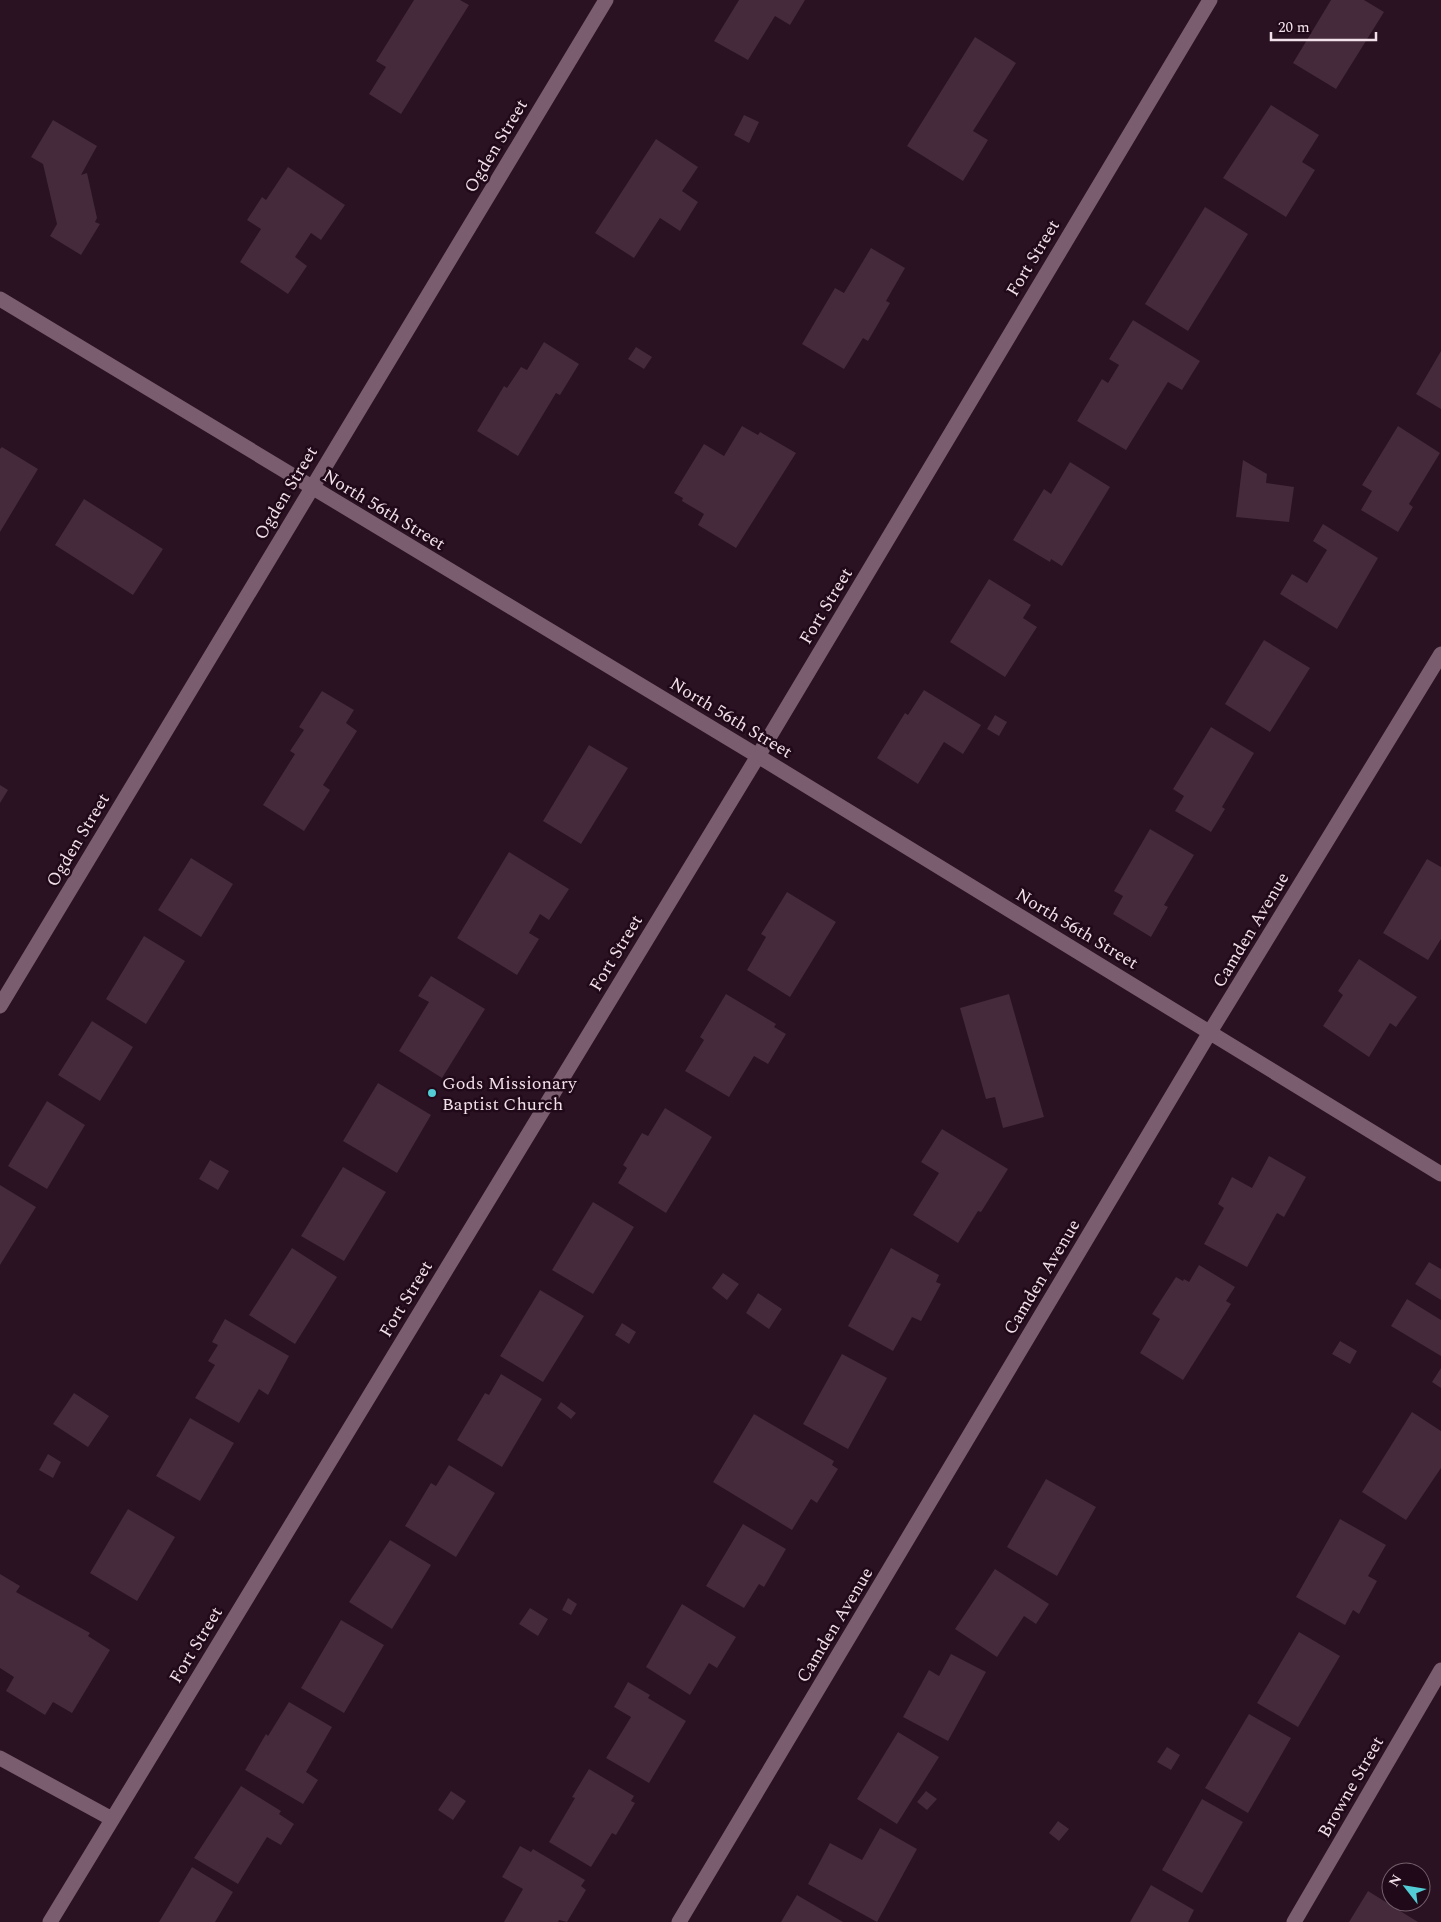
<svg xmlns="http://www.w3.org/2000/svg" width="1441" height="1922" viewBox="0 0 1441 1922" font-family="Spectral,serif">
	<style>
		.building { fill: #442a3a }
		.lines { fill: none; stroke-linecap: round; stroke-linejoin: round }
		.street { stroke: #7a5d6f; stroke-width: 15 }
		.poi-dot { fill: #52ccd5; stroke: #200918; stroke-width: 2 }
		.labels { text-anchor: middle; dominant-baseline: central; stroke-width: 5; stroke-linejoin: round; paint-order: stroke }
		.street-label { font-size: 18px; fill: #f1e0ea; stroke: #200918 }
		.poi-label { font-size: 18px; fill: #f1e0ea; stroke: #200918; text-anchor: start }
	</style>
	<rect width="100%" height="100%" fill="#2a1222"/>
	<path class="building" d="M414,0H460L469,5L401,114L369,94L386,67L376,61Z
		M739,0H805L790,25L775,16L748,60L714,41Z
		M1331,0H1364L1384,12L1336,89L1293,63Z
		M975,37L1016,63L973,131L988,140L963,181L907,146Z
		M1271,105L1319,135L1302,162L1315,170L1286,217L1223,178Z
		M744,115L759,122L749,143L734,135Z
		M53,120L97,146L81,175L87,173L97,218L95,222L100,224L81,255L50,236L57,224L43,164L31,157Z
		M656,139L698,167L682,191L698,202L680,231L660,218L634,258L595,233Z
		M288,167L345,205L321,240L311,233L295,257L307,266L288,294L240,262L261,229L247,220L262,197L266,200Z
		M1205,207L1248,234L1188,331L1145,304Z
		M871,248L905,268L886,301L890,303L868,341L863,338L844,369L802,344L835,288L844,293Z
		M1133,320L1200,361L1182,390L1168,382L1126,450L1077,421L1102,379L1108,383L1119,365L1109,359Z
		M544,342L579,364L560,395L556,393L518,456L477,431L504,386L507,388L521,367L527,370Z
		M636,347L652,357L644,369L628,359Z
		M1441,351V409L1416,394Z
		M742,426L758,435L760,432L796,453L736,548L698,525L704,514L682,501L683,498L674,493L704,444L724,456Z
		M1398,426L1440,453L1409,504L1413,507L1398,532L1361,510L1372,491L1362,485Z
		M2,447L38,469L0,532V449Z
		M1243,460L1267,474L1266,483L1294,487L1289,522L1236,517Z
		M1070,462L1110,487L1062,566L1051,559L1050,562L1013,540L1044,489L1051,494Z
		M84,499L163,549L133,595L55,545Z
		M1323,524L1378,558L1337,629L1280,594L1292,574L1307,583L1327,550L1313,541Z
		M989,579L1031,605L1023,618L1037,627L1005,677L950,642Z
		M1264,640L1310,668L1270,732L1225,704Z
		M924,690L981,725L963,754L944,742L918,784L877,758L905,713L908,715Z
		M322,691L354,710L346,723L357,731L323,785L330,790L304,831L263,805L295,754L290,751L304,730L299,727Z
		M995,715L1007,722L999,736L987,729Z
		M1211,727L1254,753L1222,807L1225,809L1211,832L1175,811L1184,796L1173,789Z
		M589,745L628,768L581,844L543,821Z
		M0,785L8,790L0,803Z
		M1150,829L1194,855L1164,905L1168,907L1151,937L1113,914L1123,896L1114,891Z
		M509,852L569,889L549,920L540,914L529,933L539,939L517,975L457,938Z
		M191,858L233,884L201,937L158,910Z
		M1427,859L1441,867V939L1428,960L1383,933Z
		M787,892L836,922L790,997L747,970L766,937L761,934Z
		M144,936L185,961L146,1024L106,999Z
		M1359,959L1417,997L1396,1027L1390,1023L1369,1057L1323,1026L1343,995L1338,991Z
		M431,976L485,1009L442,1078L399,1051L429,1002L418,996Z
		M726,994L776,1024L774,1027L786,1034L768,1064L754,1056L729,1097L685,1071L704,1040L700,1037Z
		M1009,994L1044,1117L1003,1128L995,1097L986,1099L960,1008Z
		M92,1021L133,1047L100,1101L58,1075Z
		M378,1083L431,1115L397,1173L343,1141Z
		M47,1101L85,1125L47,1189L8,1166Z
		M665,1108L712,1137L666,1213L618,1183L627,1168L623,1165L642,1133L648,1136Z
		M942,1129L1008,1169L981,1212L978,1211L958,1243L913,1215L939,1173L921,1162Z
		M1269,1156L1306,1177L1284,1217L1277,1213L1247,1267L1204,1244L1224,1208L1218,1204L1232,1177L1252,1188Z
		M210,1160L229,1171L218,1190L199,1179Z
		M343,1167L386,1192L344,1261L301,1236Z
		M0,1185L36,1207L0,1265Z
		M593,1202L634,1227L593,1294L552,1270Z
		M292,1248L337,1277L295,1344L249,1315Z
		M891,1248L939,1275L936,1282L941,1284L921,1321L912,1317L893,1351L848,1326Z
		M1429,1262L1441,1269V1300L1415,1284Z
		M1199,1265L1235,1287L1226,1301L1231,1304L1183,1380L1140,1353L1160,1319L1152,1314L1176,1277L1183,1281L1184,1279L1189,1282Z
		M723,1273L739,1284L727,1300L712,1288Z
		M540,1290L584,1316L543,1382L500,1356Z
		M758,1293L782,1309L769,1329L746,1313Z
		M1407,1299L1441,1320V1356L1391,1326Z
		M225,1319L289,1356L268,1395L259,1389L239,1423L195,1398L215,1365L208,1361L218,1345L212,1342Z
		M622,1323L636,1332L629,1344L615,1335Z
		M1340,1341L1357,1351L1350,1364L1332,1354Z
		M842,1354L887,1378L848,1449L803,1424Z
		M1441,1368V1388L1432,1382Z
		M501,1374L542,1399L502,1467L457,1440L485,1393L489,1395Z
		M74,1393L109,1416L88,1447L53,1424Z
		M561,1402L576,1413L571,1419L557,1408Z
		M1412,1412L1441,1431V1468L1406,1520L1362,1492Z
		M754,1414L834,1461L832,1465L838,1469L817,1503L811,1499L792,1530L713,1482Z
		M190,1418L234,1443L200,1501L156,1476Z
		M48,1454L61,1462L53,1478L39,1470Z
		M449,1465L495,1493L456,1557L405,1526L431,1483L436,1486Z
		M1046,1479L1096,1507L1057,1576L1007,1547Z
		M128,1509L175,1537L137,1601L90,1573Z
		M1340,1519L1386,1545L1368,1576L1377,1581L1359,1614L1353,1610L1345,1625L1296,1597Z
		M743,1524L786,1549L764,1587L759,1584L744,1608L706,1586Z
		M390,1540L431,1565L392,1629L349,1602Z
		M995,1569L1049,1604L1036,1624L1024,1616L997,1657L955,1629Z
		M0,1574L20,1586L16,1592L90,1633L88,1636L110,1650L72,1713L53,1702L45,1715L6,1691L14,1677L0,1668Z
		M568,1598L577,1604L571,1615L562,1610Z
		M682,1604L736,1637L717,1668L709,1663L690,1695L646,1667Z
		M530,1608L548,1619L538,1636L519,1624Z
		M341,1620L384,1645L344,1713L301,1688Z
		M1299,1632L1340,1656L1298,1727L1257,1703Z
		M951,1654L986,1672L948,1741L903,1717L929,1670L939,1676Z
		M628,1682L650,1695L648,1698L686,1721L649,1783L606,1758L631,1717L614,1707Z
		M289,1702L332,1727L306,1772L318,1780L303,1804L245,1770L266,1734L268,1736Z
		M1249,1714L1291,1738L1248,1813L1205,1788Z
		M898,1732L939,1757L897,1824L857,1799Z
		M1167,1747L1180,1755L1171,1770L1157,1762Z
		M589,1769L634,1796L631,1801L635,1803L616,1835L612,1833L591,1867L549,1842L575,1798L572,1797Z
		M241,1786L281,1811L279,1814L294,1824L281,1845L267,1837L238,1884L194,1858Z
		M451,1791L466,1801L453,1820L438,1810Z
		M926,1791L937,1799L927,1810L917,1802Z
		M1202,1799L1243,1822L1202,1893L1162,1870Z
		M1058,1821L1069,1829L1059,1841L1049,1833Z
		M880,1828L917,1849L877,1922L808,1884L830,1843L862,1860Z
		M520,1846L531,1852L533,1849L585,1880L581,1886L586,1890L567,1922L559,1920L558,1922H504L523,1889L502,1877Z
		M192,1867L233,1892L215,1922H159Z
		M1151,1885L1194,1910L1188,1922H1130Z
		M1368,1891L1418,1922H1349Z
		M797,1895L843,1922H781Z"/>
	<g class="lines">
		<path class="street" d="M0,299L758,756L1441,1174
			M0,1006L606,0
			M0,1758L112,1819
			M50,1922L758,756L1210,0
			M679,1922L1210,1032L1441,654
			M1294,1922L1441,1670"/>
	</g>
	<circle class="poi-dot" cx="432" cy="1093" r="5"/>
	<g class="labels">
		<g class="street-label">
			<text transform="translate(496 146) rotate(-59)">Ogden Street</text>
			<text transform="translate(1033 258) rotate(-59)">Fort Street</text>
			<text transform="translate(286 493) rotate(-59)">Ogden Street</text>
			<text transform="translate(384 510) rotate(31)">North 56th Street</text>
			<text transform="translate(826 606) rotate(-59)">Fort Street</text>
			<text transform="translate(731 718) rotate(31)">North 56th Street</text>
			<text transform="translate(78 840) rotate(-59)">Ogden Street</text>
			<text transform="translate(1077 929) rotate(31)">North 56th Street</text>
			<text transform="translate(1251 930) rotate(-59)">Camden Avenue</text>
			<text transform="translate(616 953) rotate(-59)">Fort Street</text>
			<text transform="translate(1042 1277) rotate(-59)">Camden Avenue</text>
			<text transform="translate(406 1299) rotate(-59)">Fort Street</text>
			<text transform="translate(835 1625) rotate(-59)">Camden Avenue</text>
			<text transform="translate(196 1645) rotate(-59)">Fort Street</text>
			<text transform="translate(1351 1787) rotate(-60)">Browne Street</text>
		</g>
		<g class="poi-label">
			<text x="442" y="1083">Gods Missionary<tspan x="442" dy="21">Baptist Church</tspan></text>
		</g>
	</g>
	<g transform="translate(1406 1887) rotate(301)"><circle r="24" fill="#200918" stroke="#745f6c"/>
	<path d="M0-4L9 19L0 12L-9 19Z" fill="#52ccd5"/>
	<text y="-8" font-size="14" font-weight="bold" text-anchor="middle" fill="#f1e0ea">N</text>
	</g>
	<path d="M1271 32v8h105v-8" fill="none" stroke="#f1e0ea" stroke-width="2.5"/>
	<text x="1278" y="32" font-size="15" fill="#f1e0ea" stroke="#200918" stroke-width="4" paint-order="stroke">20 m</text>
</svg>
